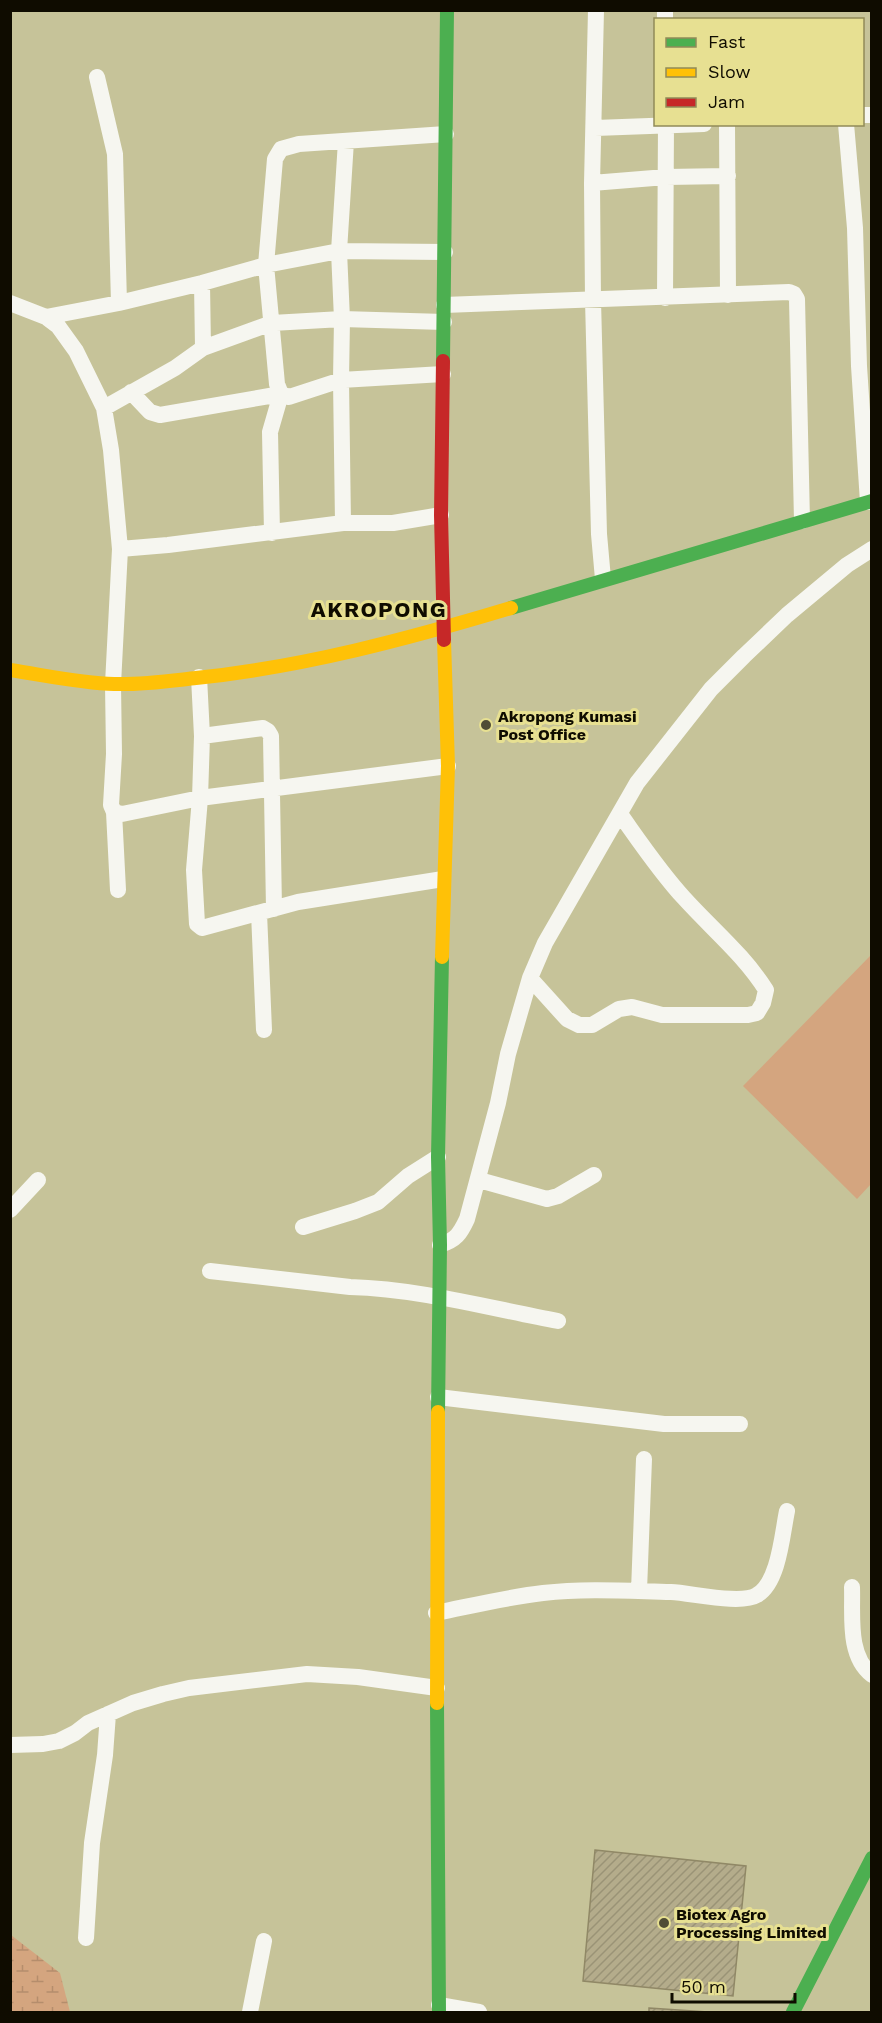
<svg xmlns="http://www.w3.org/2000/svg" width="882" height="2023" viewBox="0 0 882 2023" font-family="'Work Sans',sans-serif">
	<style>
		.wetland { fill: url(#wetland-marsh) }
		.pitch { fill: #d4a57f }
		.building { fill: url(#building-hatch); stroke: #908866; stroke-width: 1.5 }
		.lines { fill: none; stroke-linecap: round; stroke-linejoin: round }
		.street { stroke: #f6f6f0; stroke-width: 16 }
		.fast { stroke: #4caf50; stroke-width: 14 }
		.slow { stroke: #ffc107; stroke-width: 14 }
		.jam { stroke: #c62828; stroke-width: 14 }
		.poi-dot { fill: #4f4c36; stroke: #e7e092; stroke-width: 2 }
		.labels { text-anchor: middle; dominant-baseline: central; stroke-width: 6; stroke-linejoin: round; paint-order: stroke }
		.poi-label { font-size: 16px; font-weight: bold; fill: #0f0c00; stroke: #e7e092; text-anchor: start }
		.district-label { font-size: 22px; font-weight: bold; letter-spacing: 1.5px; fill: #0f0c00; stroke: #e7e092 }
	</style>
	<defs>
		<pattern id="wetland-marsh" width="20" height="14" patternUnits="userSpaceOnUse" patternTransform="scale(1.5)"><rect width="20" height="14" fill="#d4a57f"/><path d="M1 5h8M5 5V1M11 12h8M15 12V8" fill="none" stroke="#b58d6c"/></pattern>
		<pattern id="building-hatch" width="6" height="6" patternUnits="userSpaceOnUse" patternTransform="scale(1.5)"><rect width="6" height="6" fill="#b4ac8b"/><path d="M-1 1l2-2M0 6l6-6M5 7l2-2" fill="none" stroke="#9a9376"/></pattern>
	</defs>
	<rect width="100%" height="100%" fill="#c6c399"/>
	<path class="wetland" d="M11,1935L60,1973L70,2012H11Z"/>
	<path class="pitch" d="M871,955V1184L857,1199L743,1086Z"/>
	<path class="building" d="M595,1850L746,1866L733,1996L583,1981Z
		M649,2008L708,2012H649Z"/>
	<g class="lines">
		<path class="street" d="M596,10L592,183L593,300L599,534L603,579
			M665,10V20
			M97,77L115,154L119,303
			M862,115H872
			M727,124L728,295
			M846,124L855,228L859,366L868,502
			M595,128L704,124
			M592,183L666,177L728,176
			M202,283L203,348
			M665,298L666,124
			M10,303L46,317L58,326L76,351L104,408L111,450L120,549L113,684L114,754L111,805L114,812L118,890
			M444,305L789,292L794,294L797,299L802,521
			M46,317L119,303L202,283L266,265L339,251L445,252
			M443,374L341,380L289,397L281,394L277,384L266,265L275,159L281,149L299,144L446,134
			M131,392L150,412L160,415L281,394L270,432L272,533
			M104,408L175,368L203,348L272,323L342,319L444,322
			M343,523L341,380L342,319L339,251L346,141
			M120,549L168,545L343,523H393L441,515
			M199,677L202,736L200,798L194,870L197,924L202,928L298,902L443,879
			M202,736L263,728L268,731L271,736L274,909
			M114,812L122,814L200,798L448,766
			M259,913L264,1030
			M530,978L567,1019L579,1025H592L619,1009L632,1007L662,1015H748L757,1013L763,1003L766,990C744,955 712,929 684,898C660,872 640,842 620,814
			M479,1180L547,1199L558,1196L594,1175
			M10,1210L38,1180
			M303,1227L355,1211L378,1202L408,1176L438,1157
			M440,1245C456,1240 460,1234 467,1219L498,1103L508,1054L530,978L545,943L637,783L711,689L744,656L787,615L847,565L872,549
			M210,1271L350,1287C420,1289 489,1308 558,1321
			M438,1397L664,1424H740
			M852,1587C853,1615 847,1656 872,1675
			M639,1591L644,1459
			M436,1613C471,1606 507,1597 543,1593C586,1588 629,1591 671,1592C692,1593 741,1605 757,1595C779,1582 782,1535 787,1511
			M10,1745L43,1744L59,1741L75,1733L88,1723L133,1703L163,1694L189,1688L307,1674L358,1677L437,1688
			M86,1938L92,1843L105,1755L108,1714
			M439,2005L479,2012
			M250,2012L264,1941"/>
		<path class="fast" d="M443,361L447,10
			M511,608L872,501
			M438,1412L440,1245L438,1157L442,957
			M437,1703L439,2012
			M793,2012L872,1858"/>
		<path class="slow" d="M10,670C44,675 80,683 114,684C141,685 169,681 196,678C303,667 408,639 511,608
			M442,957L448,766L444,640
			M437,1703L438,1412"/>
		<path class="jam" d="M443,361L441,515L444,640"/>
	</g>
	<g class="poi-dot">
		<circle cx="486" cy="725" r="6"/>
		<circle cx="664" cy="1923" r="6"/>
	</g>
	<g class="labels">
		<g class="poi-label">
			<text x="498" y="716">Akropong Kumasi<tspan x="498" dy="18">Post Office</tspan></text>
			<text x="676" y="1914">Biotex Agro<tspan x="676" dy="18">Processing Limited</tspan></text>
		</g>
		<g class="district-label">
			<text x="379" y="609">AKROPONG</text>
		</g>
	</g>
	<rect width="882" height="2023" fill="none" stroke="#0f0c00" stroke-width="24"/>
	<rect x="654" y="18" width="210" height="108" fill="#e7e092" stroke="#918b58" stroke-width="1.5"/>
	<rect x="666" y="38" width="30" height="9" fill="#4caf50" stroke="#918b58" stroke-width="1.5"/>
	<text x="708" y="48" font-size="18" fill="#0f0c00">Fast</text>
	<rect x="666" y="68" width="30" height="9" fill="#ffc107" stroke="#918b58" stroke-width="1.5"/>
	<text x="708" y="78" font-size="18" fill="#0f0c00">Slow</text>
	<rect x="666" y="98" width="30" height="9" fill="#c62828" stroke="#918b58" stroke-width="1.5"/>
	<text x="708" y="108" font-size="18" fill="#0f0c00">Jam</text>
	<path d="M672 1993v9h123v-9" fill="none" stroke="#0f0c00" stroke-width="3"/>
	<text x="681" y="1993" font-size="18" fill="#0f0c00" stroke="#e7e092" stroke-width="4.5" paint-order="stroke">50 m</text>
</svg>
